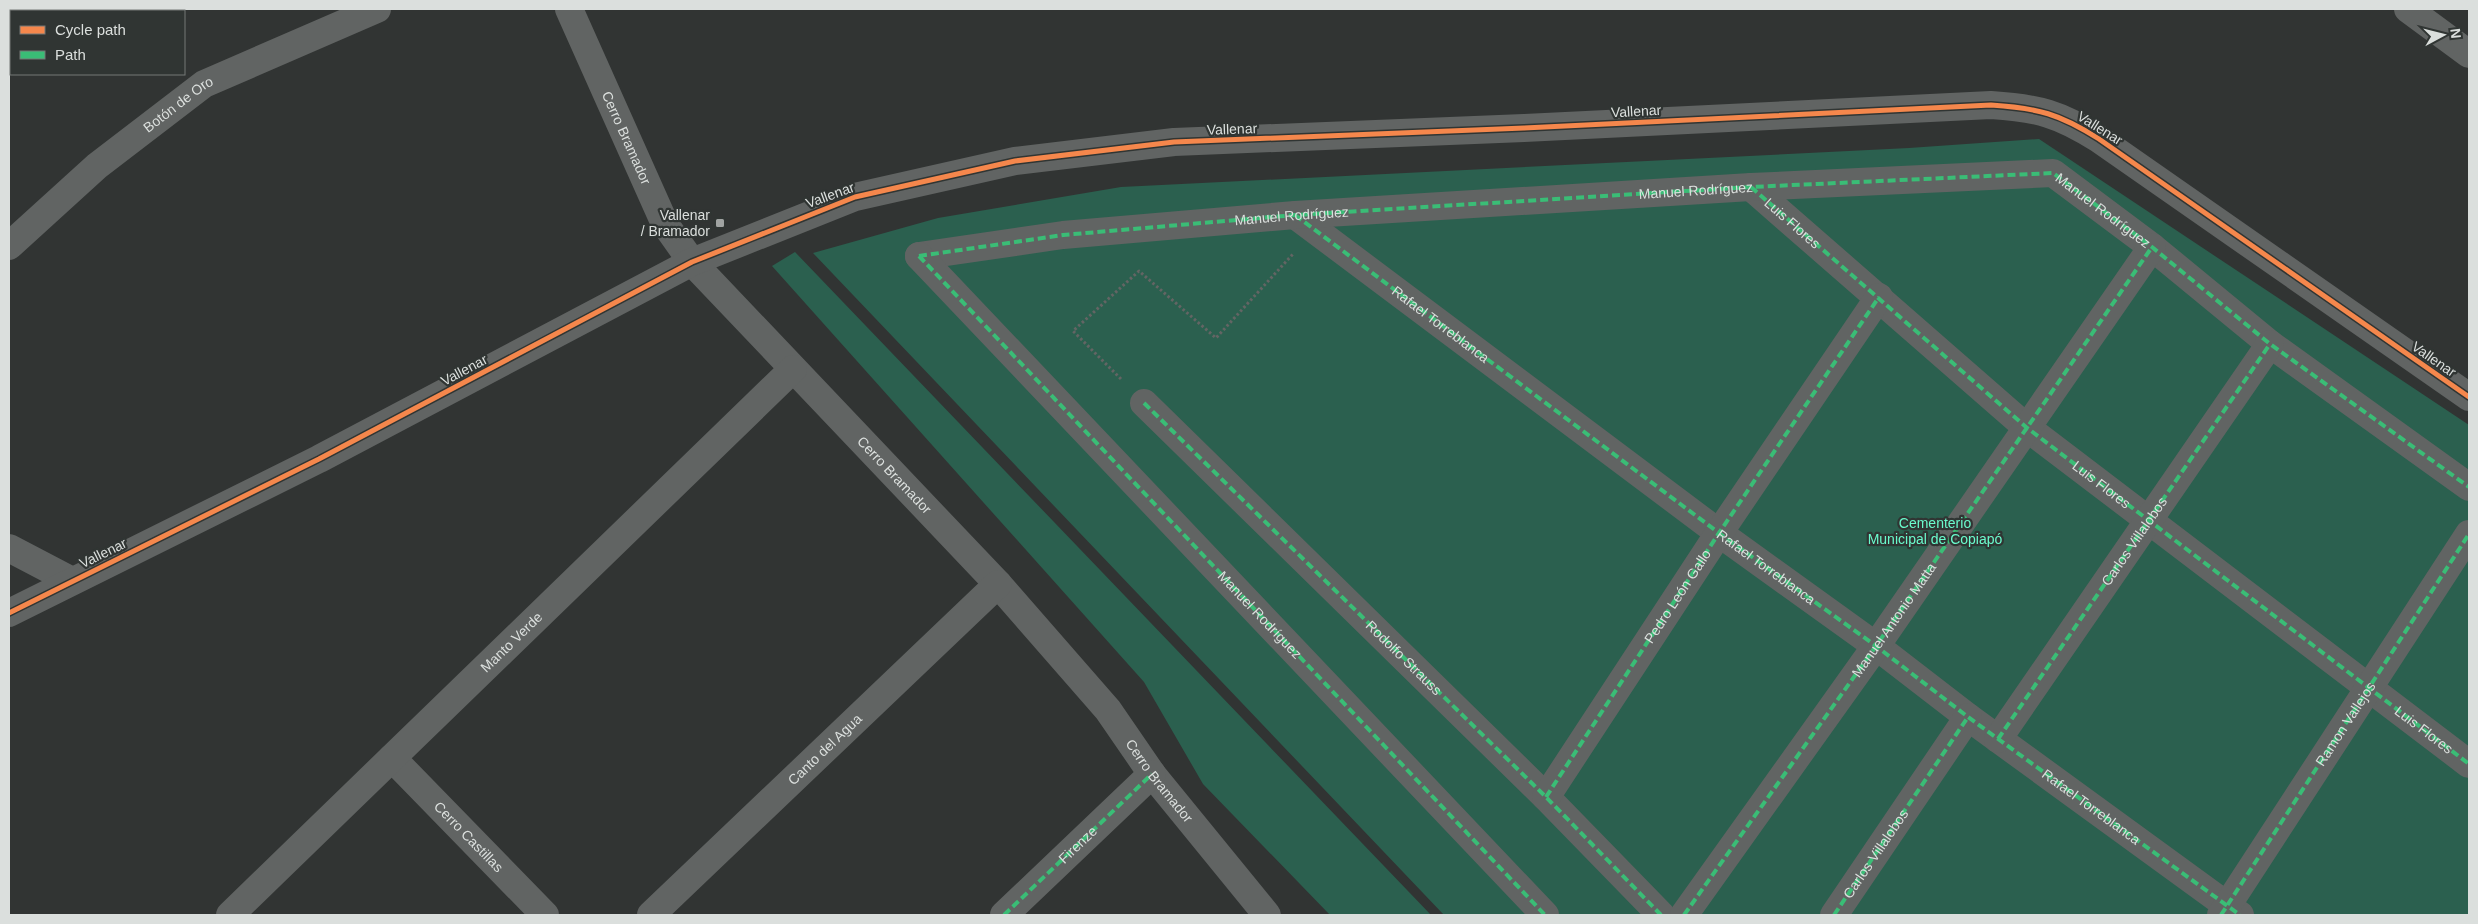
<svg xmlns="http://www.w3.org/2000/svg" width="2478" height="924" viewBox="0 0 2478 924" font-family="Arial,sans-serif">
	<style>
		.green { fill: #2b604f }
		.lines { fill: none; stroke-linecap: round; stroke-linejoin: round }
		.path { stroke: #636564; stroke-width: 3; stroke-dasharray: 2.5 2.5; stroke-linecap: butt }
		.street { stroke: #616463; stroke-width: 28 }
		.secondary { stroke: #616463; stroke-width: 28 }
		.quiet { stroke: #3abd76; stroke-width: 4; stroke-dasharray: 8 4; stroke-linecap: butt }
		.cycleway-casing { stroke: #303533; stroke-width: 8 }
		.cycleway { stroke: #f5874c; stroke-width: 5 }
		.poi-dot { fill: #a0a3a2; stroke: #303533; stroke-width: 2 }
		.labels { text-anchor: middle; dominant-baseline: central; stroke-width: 4.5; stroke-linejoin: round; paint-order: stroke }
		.street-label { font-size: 14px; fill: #dbdfdd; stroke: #303533 }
		.poi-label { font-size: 14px; fill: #dbdfdd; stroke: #303533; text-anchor: end }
		.park-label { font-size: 14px; fill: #6afbcd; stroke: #303533 }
	</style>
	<rect width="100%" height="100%" fill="#313433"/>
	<path class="green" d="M2039,139L2469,425V915H1444L813,253L938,218L1121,187L1909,148Z
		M795,252L1431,915H1330L1203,784L1144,682L772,266Z"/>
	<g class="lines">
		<path class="path" d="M1121,379L1073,331L1139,271L1216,338L1293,254"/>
		<g class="street">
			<path id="s1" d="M569,9L665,224L692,262L998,584L1108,710L1152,774L1267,915"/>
			<path d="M2408,9L2469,54"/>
			<path d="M1751,187L2026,427L2469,764"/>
			<path d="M1295,215L1719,533L1876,646L1968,717L2240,915"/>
			<path id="s2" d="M9,246L97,166L204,84L377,9"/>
			<path id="s3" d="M919,256L1063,235L1295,215L1751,187L2053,173L2152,247L2270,344L2469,487"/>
			<path d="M919,256L1545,915"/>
			<path id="s4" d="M1144,403L1546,797L1661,915"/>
			<path d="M9,548L72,581"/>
			<path id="s5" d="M1998,739L2270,344"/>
			<path id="s6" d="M392,758L545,915"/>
			<path id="s7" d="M1546,797L1719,533L1879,297"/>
			<path id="s8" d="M230,915L793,369"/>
			<path id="s9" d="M651,915L998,584"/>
			<path d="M1004,915L1152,774"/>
			<path id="s10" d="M1684,915L1876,646L2152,247"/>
			<path id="s11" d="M1834,915L1968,717"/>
			<path id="s12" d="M2221,915L2469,534"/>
		</g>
		<path class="secondary" d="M9,613L319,459L692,262L855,197L1015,161L1174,142L1524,128L1991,105C2038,108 2060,114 2099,139L2469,397"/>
		<g class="quiet">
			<path id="s13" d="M1751,187L2026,427L2469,764"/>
			<path id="s14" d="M1295,215L1719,533L1876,646L1968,717L2240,915"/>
			<path d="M919,256L1063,235L1295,215L1751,187L2053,173L2152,247L2270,344L2469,487"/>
			<path id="s15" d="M919,256L1545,915"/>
			<path d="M1144,403L1546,797L1661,915"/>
			<path d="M1998,739L2270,344"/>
			<path d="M1546,797L1719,533L1879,297"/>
			<path id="s16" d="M1004,915L1152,774"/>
			<path d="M1684,915L1876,646L2152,247"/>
			<path d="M1834,915L1968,717"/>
			<path d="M2221,915L2469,534"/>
		</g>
		<defs>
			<path id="cycleway" d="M9,613L319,459L692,262L855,197L1015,161L1174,142L1524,128L1991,105C2038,108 2060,114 2099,139L2469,397"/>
		</defs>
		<use href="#cycleway" class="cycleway-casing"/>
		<use href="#cycleway" class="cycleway"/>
	</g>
	<rect class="poi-dot" x="715" y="218" width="10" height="10" rx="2.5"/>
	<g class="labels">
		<g class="street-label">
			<text stroke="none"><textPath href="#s2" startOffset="221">Botón de Oro</textPath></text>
			<text transform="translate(1636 111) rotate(-3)">Vallenar</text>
			<text transform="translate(2100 128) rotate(32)">Vallenar</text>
			<text transform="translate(1232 129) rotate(-2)">Vallenar</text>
			<text stroke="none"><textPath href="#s1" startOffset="141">Cerro Bramador</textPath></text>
			<text stroke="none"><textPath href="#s3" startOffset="780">Manuel Rodríguez</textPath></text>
			<text transform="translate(830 195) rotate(-20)">Vallenar</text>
			<text stroke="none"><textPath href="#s3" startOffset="1200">Manuel Rodríguez</textPath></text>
			<text stroke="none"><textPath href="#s3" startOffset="375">Manuel Rodríguez</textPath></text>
			<text stroke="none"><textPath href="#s13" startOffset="55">Luis Flores</textPath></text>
			<text stroke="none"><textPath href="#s14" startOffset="182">Rafael Torreblanca</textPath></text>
			<text transform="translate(2434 359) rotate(35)">Vallenar</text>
			<text transform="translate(464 370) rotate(-28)">Vallenar</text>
			<text stroke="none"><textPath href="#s1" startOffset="576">Cerro Bramador</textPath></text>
			<text stroke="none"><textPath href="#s13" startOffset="460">Luis Flores</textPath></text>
			<text stroke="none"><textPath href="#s5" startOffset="240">Carlos Villalobos</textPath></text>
			<text transform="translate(103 553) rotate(-26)">Vallenar</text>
			<text stroke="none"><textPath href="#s14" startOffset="588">Rafael Torreblanca</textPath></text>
			<text stroke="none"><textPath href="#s7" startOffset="240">Pedro León Gallo</textPath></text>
			<text stroke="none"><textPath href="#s15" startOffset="495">Manuel Rodríguez</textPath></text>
			<text stroke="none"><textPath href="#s10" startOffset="362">Manuel Antonio Matta</textPath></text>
			<text stroke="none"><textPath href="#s8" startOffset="392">Manto Verde</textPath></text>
			<text stroke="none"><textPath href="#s4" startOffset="364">Rodolfo Strauss</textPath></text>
			<text stroke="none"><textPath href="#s12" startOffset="228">Ramon Vallejos</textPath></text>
			<text stroke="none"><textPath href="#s13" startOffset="865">Luis Flores</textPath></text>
			<text stroke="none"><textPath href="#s9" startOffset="240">Canto del Agua</textPath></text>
			<text stroke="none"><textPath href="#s1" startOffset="981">Cerro Bramador</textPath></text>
			<text stroke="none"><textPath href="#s14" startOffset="992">Rafael Torreblanca</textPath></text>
			<text stroke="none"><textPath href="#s6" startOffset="110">Cerro Castillas</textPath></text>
			<text stroke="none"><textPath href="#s16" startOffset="102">Firenze</textPath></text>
			<text stroke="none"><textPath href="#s11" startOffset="74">Carlos Villalobos</textPath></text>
		</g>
		<g class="poi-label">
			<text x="710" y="215">Vallenar<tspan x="710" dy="16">/ Bramador</tspan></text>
		</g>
		<g class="park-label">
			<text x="1935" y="523">Cementerio<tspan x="1935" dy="16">Municipal de Copiapó</tspan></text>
		</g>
	</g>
	<rect width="2478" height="924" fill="none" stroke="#dbdfdd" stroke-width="20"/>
	<rect x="10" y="10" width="175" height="65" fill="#303533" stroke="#747977"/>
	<rect x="20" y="26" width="25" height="8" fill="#f5874c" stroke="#747977"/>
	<text x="55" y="35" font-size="15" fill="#dbdfdd">Cycle path</text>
	<rect x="20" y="51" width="25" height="8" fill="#3abd76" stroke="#747977"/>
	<text x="55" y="60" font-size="15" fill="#dbdfdd">Path</text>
	<g transform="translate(2443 35) rotate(83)" stroke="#303533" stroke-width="4" paint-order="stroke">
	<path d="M0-4L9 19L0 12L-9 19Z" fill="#dbdfdd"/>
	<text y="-8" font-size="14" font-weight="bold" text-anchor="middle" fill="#dbdfdd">N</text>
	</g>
</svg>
